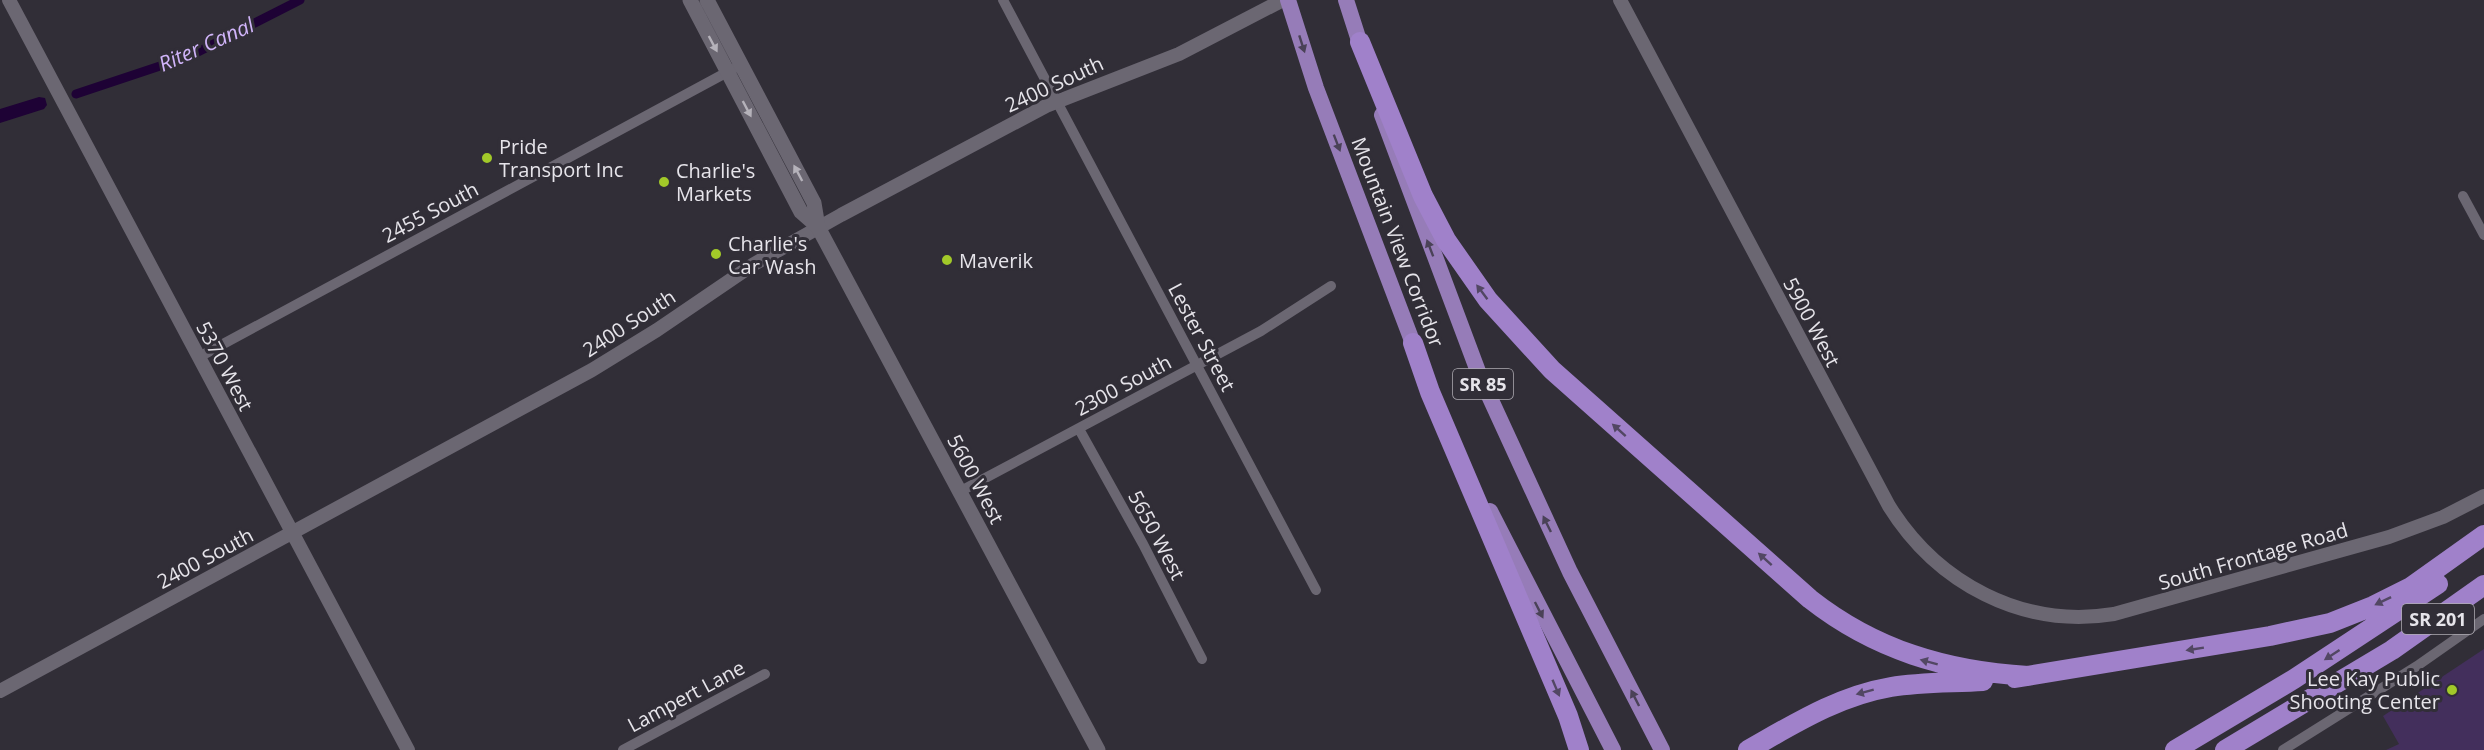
<svg xmlns="http://www.w3.org/2000/svg" width="2484" height="750" viewBox="0 0 2484 750" font-family="'Open Sans',sans-serif">
	<style>
		.green { fill: #432f5c }
		.water { fill: #1e0235 }
		.lines { fill: none; stroke-linecap: round; stroke-linejoin: round }
		.canal { stroke: #1e0235; stroke-width: 9 }
		.minor { stroke: #6b6772; stroke-width: 10 }
		.tertiary { stroke: #6b6772; stroke-width: 14 }
		.secondary { stroke: #6b6772; stroke-width: 15 }
		.trunk { stroke: #967cb8; stroke-width: 16 }
		.motorway { stroke: #a081ca; stroke-width: 20 }
		.oneway { fill: #b5b2ba }
		.oneway2 { fill: #4a4257 }
		.oneway3 { fill: #524763 }
		.poi-dot { fill: #a2c929; stroke: #312e37; stroke-width: 2 }
		.labels { text-anchor: middle; dominant-baseline: central; stroke-width: 6; stroke-linejoin: round; paint-order: stroke }
		.shield { fill: #312e37; stroke: #b0adb4; stroke-width: 1.5 }
		.shield-label { font-size: 18px; font-weight: bold; fill: #e6e4ea }
		.street-label { font-size: 20px; fill: #e6e4ea; stroke: #312e37 }
		.poi-label { font-size: 20px; fill: #e6e4ea; stroke: #312e37; text-anchor: start }
		.water-label { font-size: 21px; font-style: italic; fill: #d0b4f9; stroke: #312e37 }
	</style>
	<rect width="100%" height="100%" fill="#312e37"/>
	<path class="green" d="M2484,649V750H2386L2399,744L2383,716Z"/>
	<path class="water" d="M39,97L45,98L47,105L44,109L0,123V109Z"/>
	<g class="lines">
		<path class="canal" d="M76,94L190,56L300,0"/>
		<path class="minor" d="M1003,0L1316,590
			M2463,196L2484,235
			M199,357L733,69
			M1079,429L1143,544L1202,659
			M959,492L1261,331L1331,286
			M623,750L765,674
			M2283,750L2417,666L2484,619"/>
		<path class="tertiary" d="M9,0L408,750
			M1620,0L1889,506C1937,583 2022,629 2114,614L2389,537L2443,517L2484,496
			M0,691L592,370L657,330L754,264L841,215L1046,106L1179,54L1283,0"/>
		<path class="secondary" d="M690,0L801,212L818,227
			M707,0L814,203L818,227L1098,750"/>
		<path class="trunk" d="M1288,0L1316,88L1417,354
			M1346,0L1363,53
			M1382,115L1479,374L1570,572L1662,750
			M1490,511L1613,750"/>
		<path class="motorway" d="M1360,42L1423,196L1446,240L1488,300L1552,370L1810,599C1875,650 1946,671 2028,676
			M1413,343L1430,392L1568,716L1579,750
			M2015,678L2270,636L2330,623L2373,606L2411,587L2484,535
			M1748,750C1794,724 1838,696 1891,687C1921,682 1952,683 1983,681
			M2175,750L2294,679L2438,584
			M2225,750L2392,650L2484,585"/>
	</g>
	<defs><path id="oneway-solid" d="M-6-.8H1V-3.2L6.5 0L1 3.2V.8H-6Z" transform="scale(1.5)"/></defs>
	<g class="oneway">
		<use href="#oneway-solid" transform="translate(713 44) rotate(62)"/>
		<use href="#oneway-solid" transform="translate(747 109) rotate(62)"/>
		<use href="#oneway-solid" transform="translate(798 173) rotate(-118)"/>
	</g>
	<g class="oneway2">
		<use href="#oneway-solid" transform="translate(1302 44) rotate(72)"/>
		<use href="#oneway-solid" transform="translate(1337 143) rotate(69)"/>
		<use href="#oneway-solid" transform="translate(1430 248) rotate(-111)"/>
		<use href="#oneway-solid" transform="translate(1547 524) rotate(-116)"/>
		<use href="#oneway-solid" transform="translate(1539 610) rotate(63)"/>
		<use href="#oneway-solid" transform="translate(1635 698) rotate(-117)"/>
	</g>
	<g class="oneway3">
		<use href="#oneway-solid" transform="translate(1482 292) rotate(-127)"/>
		<use href="#oneway-solid" transform="translate(1619 430) rotate(-138)"/>
		<use href="#oneway-solid" transform="translate(1765 559) rotate(-138)"/>
		<use href="#oneway-solid" transform="translate(2383 601) rotate(154)"/>
		<use href="#oneway-solid" transform="translate(2195 649) rotate(171)"/>
		<use href="#oneway-solid" transform="translate(2332 655) rotate(147)"/>
		<use href="#oneway-solid" transform="translate(1929 662) rotate(-165)"/>
		<use href="#oneway-solid" transform="translate(1556 688) rotate(67)"/>
		<use href="#oneway-solid" transform="translate(1865 692) rotate(165)"/>
	</g>
	<g class="poi-dot">
		<circle cx="487" cy="158" r="6"/>
		<circle cx="664" cy="182" r="6"/>
		<circle cx="716" cy="254" r="6"/>
		<circle cx="947" cy="260" r="6"/>
		<circle cx="2452" cy="690" r="6"/>
	</g>
	<g class="labels">
		<g class="shield">
			<rect x="1453" y="369" width="60" height="30" rx="4.5"/>
			<rect x="2402" y="604" width="72" height="30" rx="4.5"/>
		</g>
		<g class="shield-label">
			<text x="1483" y="384">SR 85</text>
			<text x="2438" y="619">SR 201</text>
		</g>
		<g class="street-label">
			<text transform="translate(1054 84) rotate(-25)">2400 South</text>
			<text transform="translate(430 212) rotate(-28)">2455 South</text>
			<text transform="translate(1398 242) rotate(69)">Mountain View Corridor</text>
			<text transform="translate(1812 322) rotate(62)">5900 West</text>
			<text transform="translate(629 323) rotate(-33)">2400 South</text>
			<text transform="translate(1202 337) rotate(62)">Lester Street</text>
			<text transform="translate(225 366) rotate(62)">5370 West</text>
			<text transform="translate(1123 385) rotate(-28)">2300 South</text>
			<text transform="translate(976 479) rotate(62)">5600 West</text>
			<text transform="translate(1157 535) rotate(62)">5650 West</text>
			<text transform="translate(2253 556) rotate(-16)">South Frontage Road</text>
			<text transform="translate(205 558) rotate(-28)">2400 South</text>
			<text transform="translate(686 696) rotate(-28)">Lampert Lane</text>
		</g>
		<g class="poi-label">
			<text x="499" y="146">Pride<tspan x="499" dy="23">Transport Inc</tspan></text>
			<text x="676" y="170">Charlie's<tspan x="676" dy="23">Markets</tspan></text>
			<text x="728" y="243">Charlie's<tspan x="728" dy="23">Car Wash</tspan></text>
			<text x="959" y="260">Maverik</text>
			<text x="2440" y="678" text-anchor="end">Lee Kay Public<tspan x="2440" dy="23">Shooting Center</tspan></text>
		</g>
		<g class="water-label">
			<text transform="translate(206 44) rotate(-24)">Riter Canal</text>
		</g>
	</g>
</svg>
